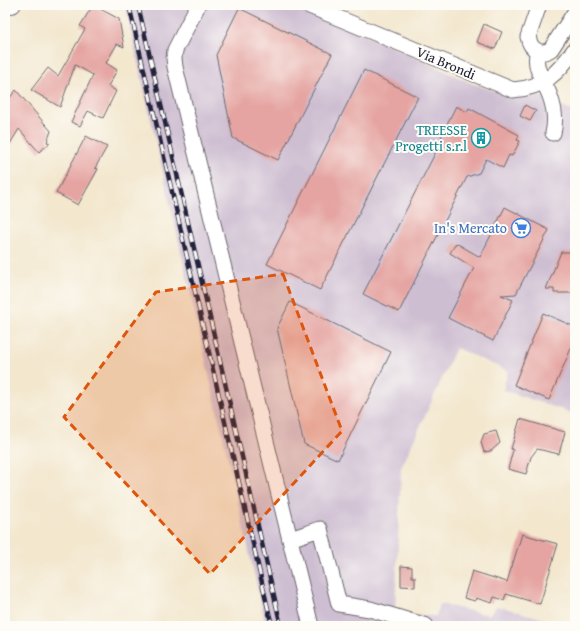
<svg xmlns="http://www.w3.org/2000/svg" width="580" height="631" viewBox="0 0 580 631" font-family="'Gentium Book Plus',serif">
	<style>
		.industrial { fill: #cebed1 }
		.building { fill: #e5a4a1 }
		.lines { fill: none; stroke-linecap: round; stroke-linejoin: round }
		.minor-casing { stroke: #6b676e; stroke-width: 17 }
		.minor { stroke: #fff; stroke-width: 15 }
		.rail-casing { stroke: #22223b; stroke-width: 4.5 }
		.rail { stroke: #fdfcf7; stroke-width: 3; stroke-dasharray: 9; stroke-linecap: butt }
		.marked { fill: #de560e; fill-opacity: 0.2; stroke: #de560e; stroke-width: 3; stroke-dasharray: 8 5; stroke-linejoin: round }
		.labels { text-anchor: middle; dominant-baseline: central; stroke-width: 4; stroke-linejoin: round; paint-order: stroke }
		.street-label { font-size: 14px; fill: #22223b; stroke: #fdfcf7 }
		.culture-label { font-size: 14px; fill: #0d838f; stroke: #fdfcf7; text-anchor: end }
		.shop-label { font-size: 14px; fill: #366cbe; stroke: #fdfcf7; text-anchor: end }
	</style>
	<rect width="100%" height="100%" fill="#fdfcf7"/>
	<filter id="ink" filterUnits="userSpaceOnUse"><feTurbulence type="fractalNoise" baseFrequency=".025" numOctaves="2"/><feDisplacementMap in="SourceGraphic" scale="8" xChannelSelector="R" yChannelSelector="G"/><feConvolveMatrix kernelMatrix="1 2 1 2 8 2 1 2 1" color-interpolation-filters="sRGB"/></filter>
	<filter id="wash" filterUnits="userSpaceOnUse"><feTurbulence type="fractalNoise" baseFrequency=".012" numOctaves="4" result="noise"/><feDisplacementMap in="SourceGraphic" scale="16" xChannelSelector="R" yChannelSelector="G"/><feGaussianBlur stdDeviation="0.9" result="paint"/><feColorMatrix in="noise" values="0 0 0 0 0 0 0 0 0 0 0 0 0 0 0 0 0 1.4 0 .05"/><feComposite in="paint" operator="in"/></filter>
	<g filter="url(#wash)">
		<rect width="100%" height="100%" fill="#f3e7ce"/>
		<path class="industrial" d="M125,5H301L471,83L491,90L512,89L522,87L575,112V414L503,390L508,371L456,348L401,468L395,614L436,616L440,604L489,615L497,606L570,626H266Z"/>
		<g id="blocks">
			<path class="building" d="M93,5L119,19L124,47L117,44L106,63L117,70L108,86L116,91L103,118L88,111L80,126L71,122L93,75L75,65L60,107L31,90L48,68L58,76L85,29L80,26Z
				M239,8L332,54L278,160L233,138L216,55Z
				M484,24L502,32L495,49L477,42Z
				M364,70L418,97L320,290L267,264Z
				M16,90L51,131L47,142L50,143L39,152L19,129L5,152V104Z
				M525,105L536,111L530,121L520,116Z
				M456,106L467,112L469,108L519,135L517,140L520,141L512,156L509,155L503,168L486,159L479,173L467,177L399,312L363,294L443,138L441,136Z
				M86,136L107,147L95,168L98,169L78,205L56,193Z
				M505,207L549,230L516,294L501,295L513,300L493,341L448,318L474,268L450,253L456,243L480,257Z
				M561,252H575V293H554V289H546Z
				M290,302L391,352L338,460L304,444L277,328Z
				M543,313L575,327V339L549,400L514,385Z
				M520,419L565,432L559,454L537,449L531,457L526,474L508,469L513,450L511,449Z
				M496,431L500,443L491,451L484,452L481,442L484,434Z
				M522,534L558,544L540,604L506,594L504,600L494,597L492,603L476,598L475,601L464,598L472,571L507,582Z
				M401,566L412,567V577H415V587L401,586Z"/>
		</g>
	</g>
	<g filter="url(#ink)">
		<use href="#blocks" fill-opacity="0" stroke="#6b676e" stroke-width="1"/>
		<g class="lines">
			<defs>
				<path id="minor" d="M198,5L175,50L174,58L175,67L311,626
					M307,5L513,90C544,88 558,73 575,49
					M539,5L528,37C530,48 540,57 551,49L575,12
					M5,7L13,5
					M538,51C532,67 545,82 550,96C554,107 556,121 553,133
					M290,539L320,529L339,604L370,609L426,626"/>
			</defs>
			<use href="#minor" class="minor-casing"/>
			<use href="#minor" class="minor"/>
			<defs>
				<path id="rail" d="M129,5L272,626
					M138,5L281,626"/>
			</defs>
			<use href="#rail" class="rail-casing"/>
			<use href="#rail" class="rail"/>
		</g>
	</g>
	<path class="marked" d="M283,274L342,431L210,574L64,417L156,292Z"/>
	<defs>
		<symbol id="building-ring" viewBox="-11 -11 22 22"><circle r="9.5" fill="#fdfcf7" stroke="#0f9aa8" stroke-width="1.5"/><path d="M-4-6H4V6H1V3H-1V6H-4ZM-2.5-4.3h1.7v1.8h-1.7ZM.8-4.3h1.7v1.8H.8ZM-2.5-1h1.7V.8h-1.7ZM.8-1h1.7V.8H.8Z" fill="#0f9aa8"/></symbol>
		<symbol id="supermarket-ring" viewBox="-11 -11 22 22"><circle r="9.5" fill="#fdfcf7" stroke="#3f7fe0" stroke-width="1.5"/><path d="M-6-5.5h2.5l.6 2H6L4.5 2H-2.5L-4.4-4H-6ZM-1.5 3.2a1.3 1.3 0 1 0 .1 0ZM3 3.2a1.3 1.3 0 1 0 .1 0Z" fill="#3f7fe0"/></symbol>
	</defs>
	<g fill-rule="evenodd">
		<use href="#building-ring" x="470" y="127" width="22" height="22"/>
		<use href="#supermarket-ring" x="510" y="217" width="22" height="22"/>
	</g>
	<g class="labels">
		<g class="street-label">
			<text transform="translate(446 63) rotate(23)">Via Brondi</text>
		</g>
		<g class="culture-label">
			<text x="467" y="130">TREESSE<tspan x="467" dy="16">Progetti s.r.l</tspan></text>
		</g>
		<g class="shop-label">
			<text x="507" y="228">In's Mercato</text>
		</g>
	</g>
	<rect width="580" height="631" fill="none" stroke="#fdfcf7" stroke-width="20"/>
</svg>
